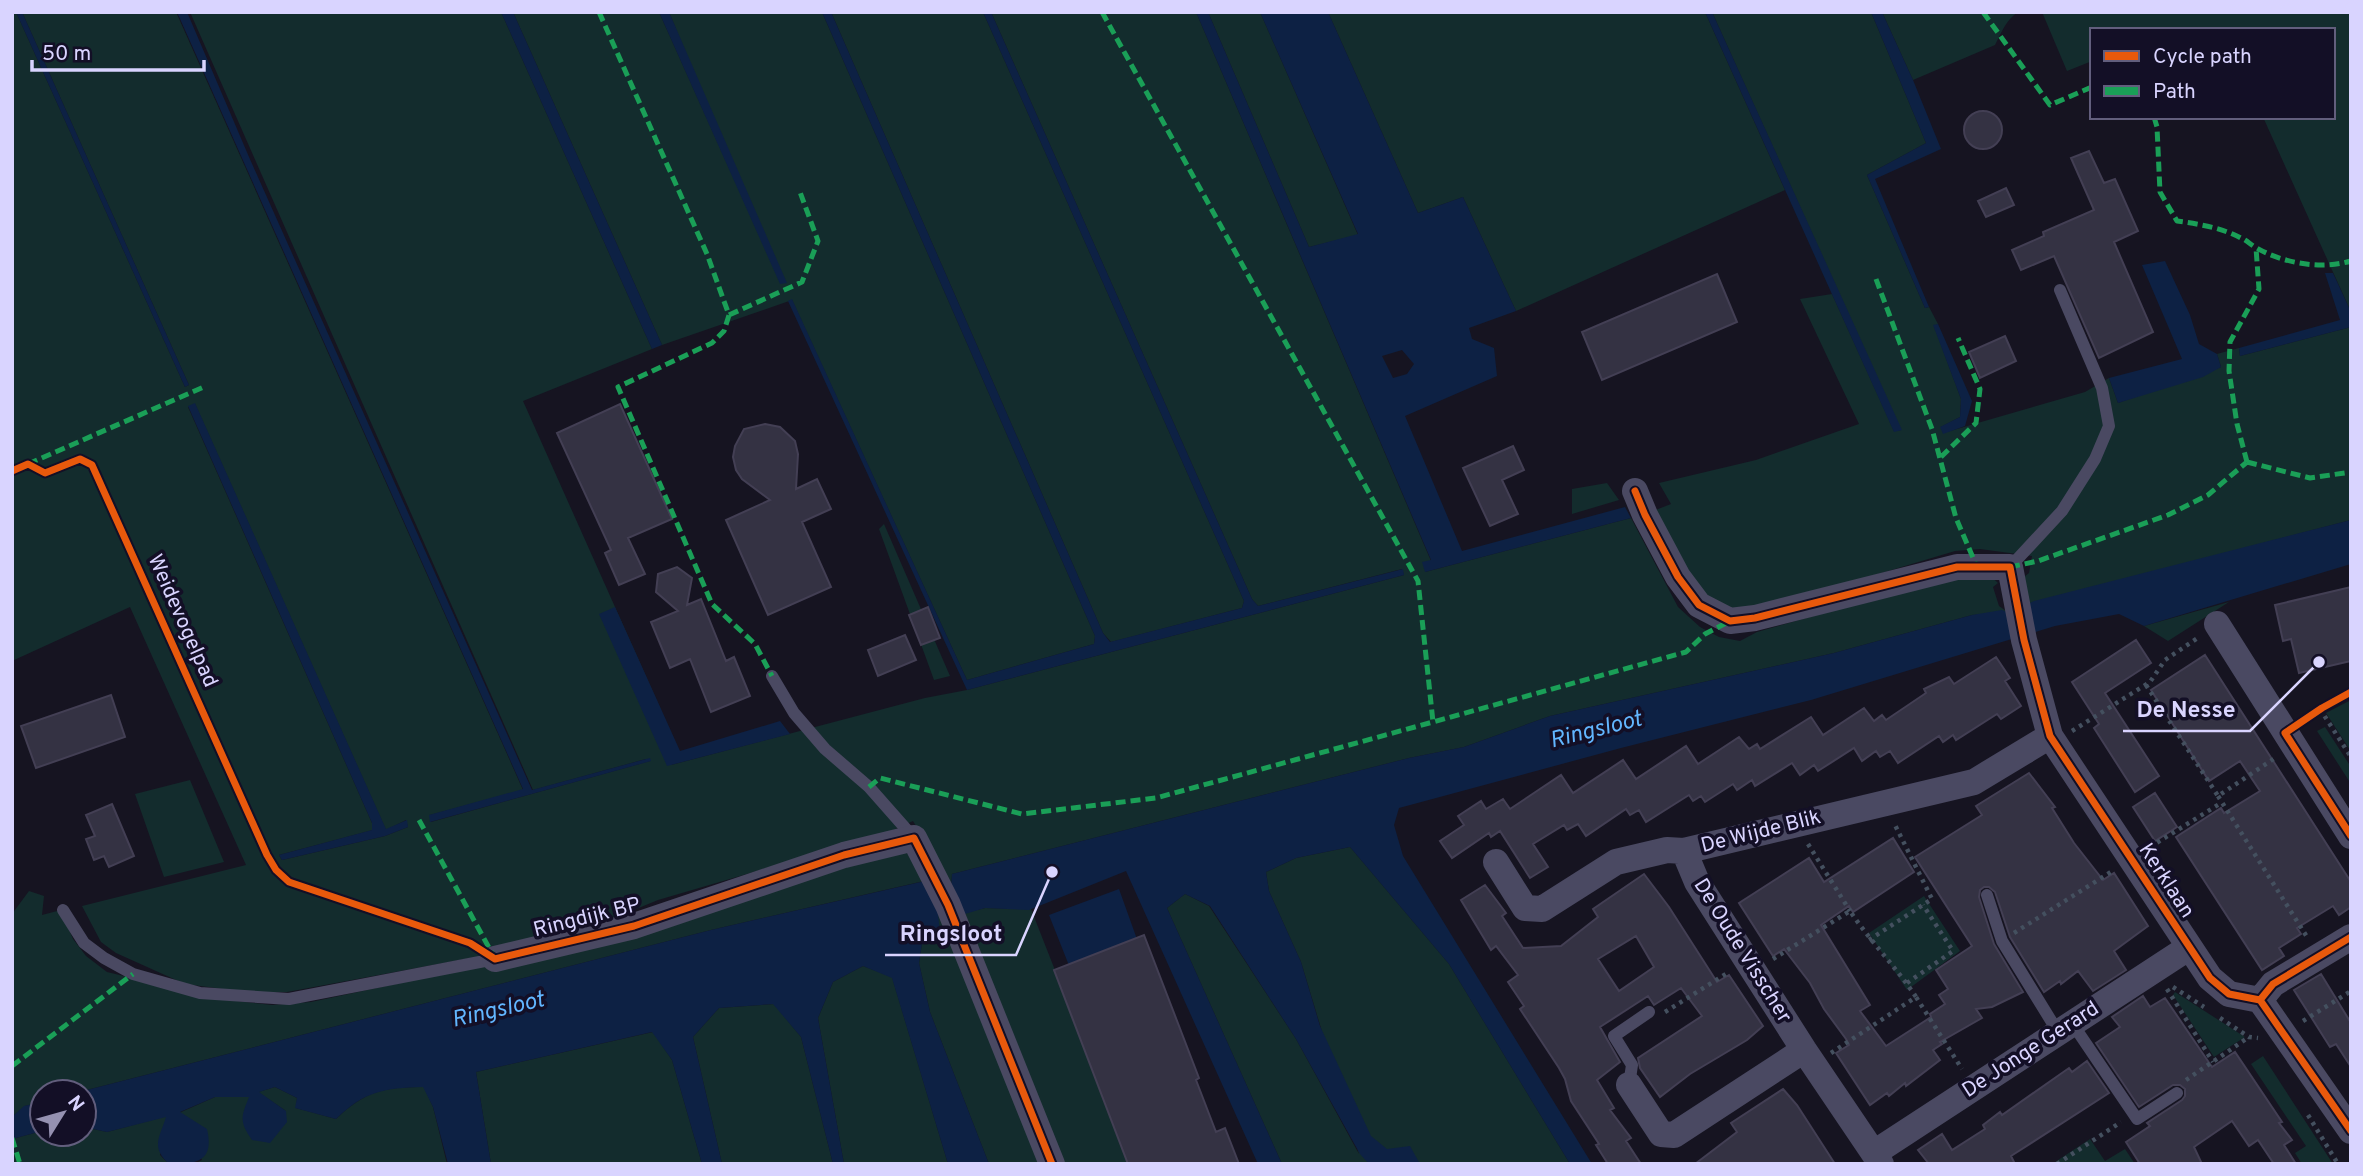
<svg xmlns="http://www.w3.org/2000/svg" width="2363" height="1176" viewBox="0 0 2363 1176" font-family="Overpass,sans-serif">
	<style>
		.green { fill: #132c2d; fill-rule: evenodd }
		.water { fill: #0d2144; fill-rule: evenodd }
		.building { fill: #343243; stroke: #433f54; stroke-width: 2; fill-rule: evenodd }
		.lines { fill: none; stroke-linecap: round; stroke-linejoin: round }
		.path { stroke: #44505f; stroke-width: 4.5; stroke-dasharray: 3.5 5; stroke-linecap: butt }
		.service { stroke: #4a4962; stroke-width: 12 }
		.minor { stroke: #4a4962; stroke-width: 26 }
		.quiet { stroke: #1a9f57; stroke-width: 5; stroke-dasharray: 10 5; stroke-linecap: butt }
		.cycleway-casing { stroke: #130f26; stroke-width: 11 }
		.cycleway { stroke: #e8590c; stroke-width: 7 }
		.labels { text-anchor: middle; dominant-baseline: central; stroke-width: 7; stroke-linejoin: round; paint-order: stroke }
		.street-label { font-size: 21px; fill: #d9d4ff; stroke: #130f26 }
		.water-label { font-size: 23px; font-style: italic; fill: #62b6ff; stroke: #130f26 }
		.leader { fill: none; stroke: #d9d4ff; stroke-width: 2.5 }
		.callout-dot { fill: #d9d4ff; stroke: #130f26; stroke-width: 2.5 }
		.callout-label { font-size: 23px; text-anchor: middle; font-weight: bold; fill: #d9d4ff; stroke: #130f26; stroke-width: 7; stroke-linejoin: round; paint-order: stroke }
	</style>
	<rect width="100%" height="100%" fill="#161421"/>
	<path class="green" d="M12,12H16L185,387L189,385L22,12H176L523,790L430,815L431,822L650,761L646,759L533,790L190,12H501L652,349L523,401L682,757L671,765L925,698L967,690L1404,575L1402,569L1258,606L1252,599L991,12H1196L1431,561L1425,572L1631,518L1678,607L1700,627L1719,637L1740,641L1757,632L1966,573L1986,572L1998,583L1993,587L1999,606L2009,613L1972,615L1834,653L1550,716L1464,747L1409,758L952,874L951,889L944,872L913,821L887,833L658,900L578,933L476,957L287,992H246L185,984L116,953L101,942L82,906L246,865L130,607L12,661ZM195,404L386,830L406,820L408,827L385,836L282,860L279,855L373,830L372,823L188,407Z
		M513,12H659L781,284L669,12H822L1095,636L1094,644L967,680L792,300L662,345Z
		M831,12H983L1244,601L1242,608L1111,642L1103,633Z
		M1208,12H1260L1358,235L1309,247Z
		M1328,12H1705L1785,190L1516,311L1463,197L1418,213Z
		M1712,12H1871L1926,143L1867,175L1925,308L1929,307L1938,324L1934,326L1961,399L1960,417L1941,427L1943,433L2085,392L2109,378L2118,403L2221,367L2217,354L2239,348L2240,356L2351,327V520L2025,605L2024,577L2029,573L2032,556L1980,549L1955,551L1765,608H1725L1693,588L1653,511L1671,504L1659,483L1756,460L1859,424L1800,299L1832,294L1894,431L1901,430Z
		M1882,12H2018C2006,20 2001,33 1995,45L1913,80Z
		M2042,12H2351V312L2263,117H2333V30H2092V61L2067,71Z
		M1607,483L1619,500L1572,514V489Z
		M884,524L950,676L934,680L879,529Z
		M2229,602L2168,641L2144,626Z
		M2351,700V749L2350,750L2326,713Z
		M2325,727L2351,767V784L2317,731Z
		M190,780L224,862L164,877L135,794Z
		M1350,847L1449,964L1570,1164H1282L1167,908L1185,894L1209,906L1296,1039L1359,1154L1301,962L1269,891L1266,872L1296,858Z
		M902,849L913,858L924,881L711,930L79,1092H42V1102L25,1106L12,1117V914L29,891L44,896L42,915L61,910L73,939L86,956L107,972L219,999L272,1005L311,1002L550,951Z
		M1924,896L1960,951L1907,990L1869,933Z
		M937,902L1049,1164H989L930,1012L919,963L922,943Z
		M985,908L1031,909L1131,1164H1060L965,913Z
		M863,966L892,977L948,1164H844L818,1018L833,982Z
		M2175,992L2245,1037L2214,1057L2173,995Z
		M774,1004L801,1037L833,1164H722L693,1037L719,1008Z
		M653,1032L672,1060L702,1164H491L476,1072Z
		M2263,1056L2333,1164H2302L2295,1153L2306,1146L2251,1064Z
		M275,1087L297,1098L296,1108L336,1119C365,1091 384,1087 424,1087L433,1107L447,1164H194L202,1160L179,1113L215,1097L250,1096L286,1111L258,1092Z
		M167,1116L160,1155L169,1164H12V1139L42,1131V1134H84V1127L107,1132Z
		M2090,1139L2105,1161L2125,1149L2135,1164H2052Z"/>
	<path class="water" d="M16,12H22L189,385L185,387Z
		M177,12H187L249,157L532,790L646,759L650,758L651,761L430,822L429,815L523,789Z
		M501,12H513L662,345L652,349Z
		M659,12H669L787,283L780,284Z
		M822,12H831L1103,633L1110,642L1242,608L1244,601L983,12H991L1252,599L1258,606L1403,569L1404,575L967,690L788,301L792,299L967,680L1094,644L1095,636Z
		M1196,12H1208L1309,247L1358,234L1260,12H1328L1418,213L1463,197L1516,311L1469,328L1472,339L1494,348L1497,376L1405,416L1462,551L1625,507L1631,518L1425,572L1422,562L1431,560ZM1402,350L1414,364L1407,374L1393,378L1382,356Z
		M1705,12H1712L1902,430L1894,432Z
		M1871,12H1882L1913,80L1941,149L1875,179L1929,307L1925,308L1867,175L1926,143Z
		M2165,261L2190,315L2199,344L2217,354L2221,367L2203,377L2118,403L2109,378L2182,359L2142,265Z
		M2325,273H2333L2351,312V327L2240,356L2239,348L2340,320Z
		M1938,324L1972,401L1965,426L1943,434L1940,427L1960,417L1961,399L1933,325Z
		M195,403L386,829L407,820L408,827L385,836L282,860L279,855L372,830V823L188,406Z
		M2351,520V564L2144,626L2119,614L2055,626L1811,700L1621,748L1399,808L1394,825L1403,856L1592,1164H1570L1449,964L1350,847L1296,858L1266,872L1269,891L1301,962L1320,1026L1371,1136L1387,1149L1410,1146L1420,1164H1369L1360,1154L1296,1039L1210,906L1185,894L1167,908L1282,1164H1258L1126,871L1029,910L985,908L965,914L937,902L940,935L922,943L919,963L930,1012L989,1164H948L892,978L863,966L833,982L818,1018L844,1164H833L801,1037L773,1004L719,1008L693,1037L722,1164H702L672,1060L652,1032L476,1072L491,1164H448L433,1107L423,1087C384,1088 365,1091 336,1119L295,1108L297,1098L275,1087L259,1092L286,1111L287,1122L270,1143L252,1140C239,1121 241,1117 249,1097H215L180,1112L207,1129C215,1163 195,1164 169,1164C150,1147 160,1137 166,1117L107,1132L84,1127V1092H79L711,930L925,881L951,889L952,874L1409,758L1464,747L1550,716L1834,653L1972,615L2002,610L2009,613L2034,601Z
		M615,607L680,751L780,721L790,734L667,766L599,614Z
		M1119,889L1138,942L1070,968L1049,915Z
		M42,1102V1131L12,1139V1117L24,1106Z"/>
	<path class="building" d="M1964 130a19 19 0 1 1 38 0a19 19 0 1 1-38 0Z
		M2089,151L2104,183L2115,179L2138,231L2114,242L2153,332L2099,358L2054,256L2021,270L2012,250L2044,236L2043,232L2094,210L2071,158Z
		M2006,188L2014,205L1986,217L1978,201Z
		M1717,274L1737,322L1602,380L1582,332Z
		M2005,336L2016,361L1980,378L1969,352Z
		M620,404L672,519L628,538L645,574L619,585L605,553L611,550L557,433Z
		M765,424L780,427L795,441L798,454L796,489L817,479L831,509L802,522L831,587L768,615L726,520L770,500L742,479L736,470L733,457L735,446L744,429Z
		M1513,446L1524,470L1502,480L1518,514L1490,526L1463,468Z
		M677,567L692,578L687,605L701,599L726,661L734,657L750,696L711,712L690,659L670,668L651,622L678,611L656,592L658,574Z
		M2351,587V661L2299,673L2291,639L2283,641L2275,605Z
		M928,607L940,638L921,645L909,615Z
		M905,635L916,660L878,676L868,650Z
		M2136,640L2151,663L2105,693L2159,776L2135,792L2094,728L2099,724L2072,682Z
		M2205,655L2351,882V907L2339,915L2333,906L2297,928L2301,934L2279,948L2284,956L2262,970L2176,837L2221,808L2224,813L2260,791L2240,761L2209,781L2151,690Z
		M1996,657L2010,678L2005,681L2021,706L2001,719L1997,714L1956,740L1953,735L1943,742L1939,736L1898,763L1890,751L1880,757L1876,751L1862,761L1854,748L1818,771L1814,765L1800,775L1792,763L1755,786L1752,780L1737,790L1733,784L1705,802L1701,796L1693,801L1689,795L1646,822L1639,810L1630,815L1626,809L1586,836L1578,824L1567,830L1564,825L1533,844L1548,867L1530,878L1500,831L1491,837L1489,833L1452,858L1440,841L1464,825L1458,816L1481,801L1486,809L1503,799L1510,809L1561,775L1573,793L1623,760L1636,779L1686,746L1698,764L1739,737L1749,749L1757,744L1760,749L1811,717L1823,735L1864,708L1874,721L1882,715L1886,720L1926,693L1924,689L1949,677L1954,684Z
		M111,695L125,737L36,768L21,726Z
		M2029,773L2055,807L2052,808L2074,843L2103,880L2114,873L2148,926L2114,951L2126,970L2093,991L2078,971L2061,984L2060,981L2044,992L2010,937L1995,892L1989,887H1984L1980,890L1979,897L1994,944L2023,992L1992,1007L1976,1009L1982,1018L1940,1042L1942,1044L1933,1050L1940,1060L1906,1086L1905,1083L1889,1096L1887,1093L1870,1105L1836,1053L1849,1045L1846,1039L1824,1009L1810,983L1784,949L1773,956L1739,903L1809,858L1824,882L1893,838L1914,872L1853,912L1849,906L1821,925L1870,1005L1860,1011L1886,1046L1931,1017L1930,1014L1945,1004L1939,995L1948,989L1936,970L1972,946L1915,857L1982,815L1976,806Z
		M2155,793L2177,827L2155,841L2133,807Z
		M112,804L134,856L109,867L104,856L94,860L86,839L95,836L86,815Z
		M1644,874L1669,907L1717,982L1729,975L1763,1026L1747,1040L1690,1074L1660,1097L1640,1068L1638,1058L1702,1016L1681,988L1654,1005L1648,996L1600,1027L1620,1062L1597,1080L1614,1108L1610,1110L1631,1138L1626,1141L1641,1164H1608L1596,1145L1599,1144L1571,1101L1565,1079L1559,1068L1520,1009L1524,1006L1508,982L1518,975L1496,946L1491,950L1461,900L1485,885L1506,913L1502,916L1523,948L1561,946L1598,917L1593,909ZM1636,936L1654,967L1619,991L1598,959Z
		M1144,935L1199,1078L1196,1080L1216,1132L1225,1128L1239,1164H1128L1054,970Z
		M2321,974L2351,1023V1067L2336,1044L2330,1047L2294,990Z
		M2143,996L2150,1007L2165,998L2212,1067L2235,1052L2282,1122L2279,1123L2292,1140L2284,1145L2296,1164H2274L2258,1140L2249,1146L2232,1121L2194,1147L2202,1164H2140L2126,1142L2150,1126L2147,1123L2182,1100L2185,1096V1089L2180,1085H2173L2139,1107L2096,1043L2120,1027L2112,1017Z
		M2087,1061L2109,1093L2011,1156L2015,1164H1929L1918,1150L1942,1134L1952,1150L1985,1129L1983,1125L2000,1112L2002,1115L2069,1068L2072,1072Z
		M1783,1089L1797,1105L1835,1164H1695L1737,1132L1731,1123Z"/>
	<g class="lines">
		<path class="path" d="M2146,685L2218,796L2275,758
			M2320,709L2351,757
			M2072,731L2150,682L2165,660L2199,637
			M2218,796L2307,937
			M1808,844L1850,911
			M2150,847L2221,803
			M2014,933L2114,870
			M1869,940L1932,899L1894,823
			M1773,959L1850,911C1870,941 1896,967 1916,997
			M1907,983L1953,951L1923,905
			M2173,987L2204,1007
			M2167,989L2213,1062
			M1665,1012L1729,972
			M2220,1018L2249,1037L2258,1038
			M2303,1021L2351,991
			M1831,1053L1916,997L1962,1069
			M2186,1080L2249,1037
			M2308,1115L2338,1164
			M2057,1164L2121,1122"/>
		<path class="service" d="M2010,567L2062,511L2095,459L2109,426L2102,388L2060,290
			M772,676L794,713L825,749L869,787L914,838
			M1987,895L2002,941L2058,1032
			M63,910L84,943L104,958L133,974L200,993L289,999L495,959
			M2072,1023L2137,1119L2177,1093
			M1629,1085L1632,1065L1614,1036L1649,1012"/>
		<path class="minor" d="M1635,491L1645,515L1678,577L1699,605L1730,621L1755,618L1957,567H2010L2024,640L2050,736L2210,978L2229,994L2260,1000L2351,1131
			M2217,624L2351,836
			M1684,851L1697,882L1804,1050L1881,1164
			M1496,862L1525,908L1542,909L1616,862L1667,850L1684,851L1974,782L2050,736
			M495,959L634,926L844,855L914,838L948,905L1052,1164
			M2260,1000L2273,984L2351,937
			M1629,1085L1661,1134L1674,1135L1804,1050
			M1874,1153L2188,948"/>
		<path class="quiet" d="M599,12L707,254L729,315L724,331L712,343L618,387L712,604L755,644L772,676
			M1102,12L1418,581L1433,722L1686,652L1705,634L1730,621
			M1983,12L2050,105L2092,87
			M2154,117L2157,127L2160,192L2177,221C2199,224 2222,228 2241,238C2246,240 2250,244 2255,247C2282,263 2320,270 2351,261
			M1876,279L1932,429L1956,518L1977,567
			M729,315L802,282L818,241L800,192
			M1941,457L1976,423L1980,389L1958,338
			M2247,462L2237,424L2229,371L2230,342L2259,289L2256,248
			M2247,462L2310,478L2351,472
			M28,464L206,386
			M2010,567L2038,561L2168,515L2208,495L2247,462
			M869,787L880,778L1022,814L1156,798L1433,722
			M419,820L493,955
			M12,1066L133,974
			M12,1138L20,1164"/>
		<defs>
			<path id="cycleway" d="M12,471L28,464L45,473L80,459L92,465L267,855L276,870L289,882L470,943L495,959L634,926L844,855L914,838L948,905L1052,1164
				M1635,491L1645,515L1678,577L1699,605L1730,621L1755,618L1957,567H2010L2024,640L2050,736L2210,978L2229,994L2260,1000L2351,1131
				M2351,692L2322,708L2285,733L2351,836
				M2260,1000L2273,984L2351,937"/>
		</defs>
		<use href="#cycleway" class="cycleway-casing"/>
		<use href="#cycleway" class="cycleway"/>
	</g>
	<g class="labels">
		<g class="street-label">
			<text transform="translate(182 621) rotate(66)">Weidevogelpad</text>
			<text transform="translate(1761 832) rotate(-14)">De Wijde Blik</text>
			<text transform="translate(2166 881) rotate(57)">Kerklaan</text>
			<text transform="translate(587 918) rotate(-14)">Ringdijk BP</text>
			<text transform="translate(1742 951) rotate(58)">De Oude Visscher</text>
			<text transform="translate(2031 1050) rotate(-33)">De Jonge Gerard</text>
		</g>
		<g class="water-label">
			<text transform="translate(1596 731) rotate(-14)">Ringsloot</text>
			<text transform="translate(498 1011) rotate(-13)">Ringsloot</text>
		</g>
	</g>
	<path class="leader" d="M2319 662L2250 731H2123M1052 872L1016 955H885"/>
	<g class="callout-dot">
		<circle cx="2319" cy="662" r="7"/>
		<circle cx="1052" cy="872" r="7"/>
	</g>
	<g class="callout-label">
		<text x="2186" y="717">De Nesse</text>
		<text x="951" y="941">Ringsloot</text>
	</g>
	<rect width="2363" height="1176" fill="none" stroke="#d9d4ff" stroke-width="28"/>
	<rect x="2090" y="28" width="245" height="91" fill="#130f26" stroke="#625e7d" stroke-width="2"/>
	<rect x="2104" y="51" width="35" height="10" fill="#e8590c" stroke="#625e7d" stroke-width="2"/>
	<text x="2153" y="63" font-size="21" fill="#d9d4ff">Cycle path</text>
	<rect x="2104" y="86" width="35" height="10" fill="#1a9f57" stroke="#625e7d" stroke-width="2"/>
	<text x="2153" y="98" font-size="21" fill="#d9d4ff">Path</text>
	<g transform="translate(63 1113) rotate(53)"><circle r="33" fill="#130f26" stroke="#625e7d" stroke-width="2"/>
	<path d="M0-5L12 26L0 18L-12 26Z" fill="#9591b1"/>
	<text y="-10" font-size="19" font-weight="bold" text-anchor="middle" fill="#d9d4ff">N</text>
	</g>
	<path d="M32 60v10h172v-10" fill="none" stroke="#d9d4ff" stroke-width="3.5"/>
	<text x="42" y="60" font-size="21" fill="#d9d4ff" stroke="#130f26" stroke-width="5" paint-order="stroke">50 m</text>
</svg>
